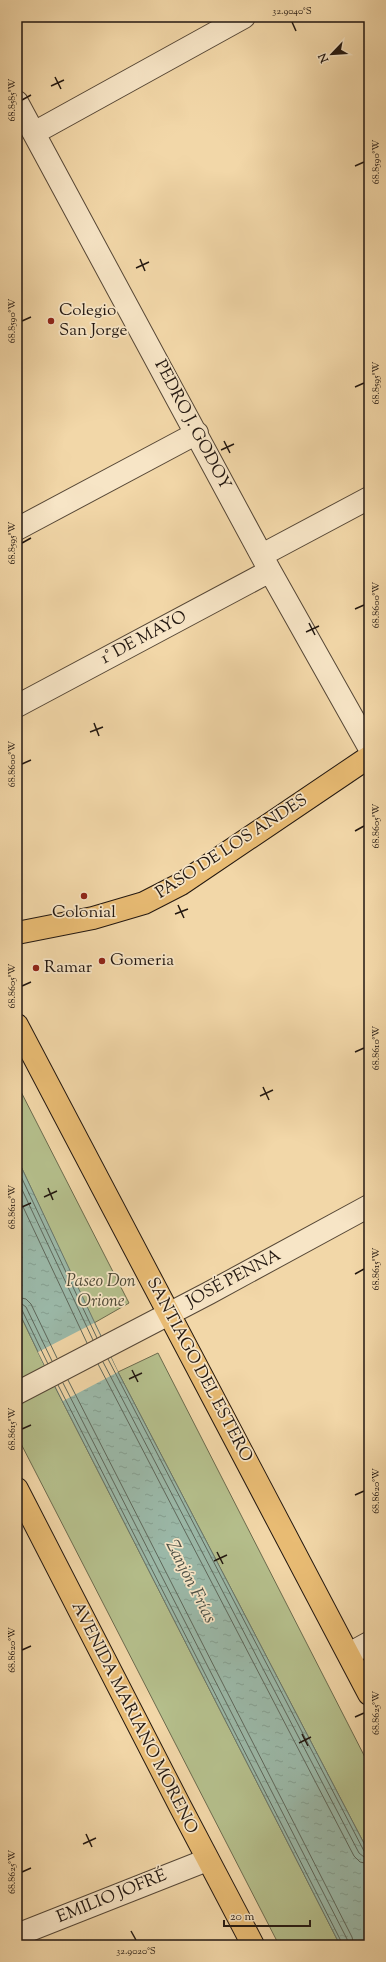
<svg xmlns="http://www.w3.org/2000/svg" width="386" height="1962" viewBox="0 0 386 1962" font-family="'Sorts Mill Goudy',serif">
	<style>
		.green { fill: #b5bf8c; stroke: #6c6b4e }
		.water { fill: url(#water-ripples); stroke: #6b786c }
		.pier { fill: #f2d7a8 }
		.lines { fill: none; stroke-linecap: round; stroke-linejoin: round }
		.shore { stroke: #5e685c; stroke-width: 1 }
		.minor-casing { stroke: #564736; stroke-width: 24 }
		.major-casing { stroke: #221710; stroke-width: 24 }
		.minor { stroke: #f7e5c6; stroke-width: 22 }
		.major { stroke: #e9bc74; stroke-width: 22 }
		.ticks { fill: none; stroke: #221710; stroke-width: 1.5 }
		.poi-dot { fill: #8f2418; stroke: #f7e5c6; stroke-width: 1.5 }
		.labels { text-anchor: middle; dominant-baseline: central; stroke-width: 3.5; stroke-linejoin: round; paint-order: stroke }
		.poi-label { font-size: 17px; fill: #221710; stroke: #f7e5c6; text-anchor: start }
		.street-label { font-size: 17px; fill: #221710; stroke: #f7e5c6 }
		.park-label { font-size: 17px; font-style: italic; fill: #4e4935; stroke: #f7e5c6 }
		.water-label { font-size: 18px; font-style: italic; fill: #4c5046; stroke: #f7e5c6 }
		.neatline { fill: none; stroke: #221710; stroke-width: 1.5 }
		.ticks-label { font-size: 10px; text-anchor: middle; fill: #221710 }
	</style>
	<defs>
		<pattern id="water-ripples" width="26" height="14" patternUnits="userSpaceOnUse"><rect width="26" height="14" fill="#9bb9a9"/><path d="M2 4q2-2 4 0t4 0M15 11q2-2 4 0t4 0" fill="none" stroke="#859e90"/></pattern>
	</defs>
	<rect width="100%" height="100%" fill="#f2d7a8"/>
	<filter id="stains"><feTurbulence type="fractalNoise" baseFrequency=".005" numOctaves="4"/><feColorMatrix values="0 0 0 0 .2 0 0 0 0 .09 0 0 0 0 .02 0 0 0 .5 -.17"/></filter>
	<radialGradient id="worn" r=".72"><stop offset=".6" stop-color="#630" stop-opacity="0"/><stop offset="1" stop-color="#630" stop-opacity=".3"/></radialGradient>
	<path class="green" d="M17,1084L129,1303L94,1323L17,1158Z
		M17,1308L50,1377L340,1945H279L17,1436Z
		M158,1353L369,1765V1853L118,1372Z"/>
	<path class="water" d="M17,1158L118,1372L369,1853V1945H340L50,1377L17,1308Z"/>
	<path class="pier" d="M94,1323L118,1372L63,1401L38,1352Z"/>
	<g class="lines">
		<path class="shore" d="M17,1168L97,1338
			M17,1179L93,1340
			M17,1194L87,1343
			M17,1297L26,1299L31,1304L57,1358
			M17,1303L22,1304L26,1307L52,1361
			M17,1308L22,1310L48,1364
			M108,1359L364,1851L369,1853
			M103,1362L359,1853L364,1857L369,1858
			M98,1364L354,1856L360,1862L369,1864
			M68,1380L352,1937L354,1945
			M63,1383L347,1939L348,1945
			M58,1385L343,1945"/>
		<defs>
			<path id="minor" d="M17,102L270,571L369,747
				M34,133L244,17
				M17,529L197,433
				M262,555L369,498
				M17,706L270,571
				M17,1393L209,1293L369,1206
				M349,1654L369,1643
				M17,1935L207,1860"/>
			<path id="major" d="M17,933L93,918L144,903L181,884L369,757
				M17,1025L369,1694
				M17,1489L180,1806L253,1945"/>
		</defs>
		<use href="#minor" class="minor-casing"/>
		<use href="#major" class="major-casing"/>
		<use href="#minor" class="minor"/>
		<use href="#major" class="major"/>
	</g>
	<path class="ticks" d="M292,22L296,31M55,77L61,89M51,86L64,80M22,100L31,95M355,166L364,162M140,259L145,271M136,268L149,262M22,321L31,317M355,387L364,383M224,441L230,453M221,450L234,444M22,543L31,538M355,609L364,605M309,623L315,635M306,632L319,626M94,723L99,736M90,732L103,727M22,764L31,760M355,831L364,826M178,905L184,918M175,914L188,909M22,986L31,982M355,1052L364,1048M263,1087L269,1100M260,1096L273,1090M48,1188L53,1200M44,1197L57,1191M22,1207L31,1203M355,1274L364,1269M132,1370L138,1382M129,1379L142,1373M22,1429L31,1425M355,1495L364,1491M217,1552L223,1564M214,1561L227,1555M22,1650L31,1646M355,1717L364,1713M302,1734L308,1746M299,1743L311,1737M86,1834L92,1847M83,1844L96,1838M22,1872L31,1868M131,1931L136,1940"/>
	<g class="poi-dot">
		<circle cx="51" cy="321" r="4"/>
		<circle cx="84" cy="896" r="4"/>
		<circle cx="102" cy="961" r="4"/>
		<circle cx="36" cy="968" r="4"/>
	</g>
	<g class="labels">
		<g class="poi-label">
			<text x="59" y="311">Colegio<tspan x="59" dy="20">San Jorge</tspan></text>
			<text x="84" y="913" text-anchor="middle">Colonial</text>
			<text x="110" y="961">Gomeria</text>
			<text x="44" y="968">Ramar</text>
		</g>
		<g class="street-label">
			<text transform="translate(192 425) rotate(62)">PEDRO J. GODOY</text>
			<text transform="translate(144 638) rotate(-28)">1° DE MAYO</text>
			<text transform="translate(232 847) rotate(-33)">PASO DE LOS ANDES</text>
			<text transform="translate(234 1279) rotate(-28)">JOSÉ PENNA</text>
			<text transform="translate(199 1370) rotate(62)">SANTIAGO DEL ESTERO</text>
			<text transform="translate(134 1718) rotate(63)">AVENIDA MARIANO MORENO</text>
			<text transform="translate(112 1897) rotate(-22)">EMILIO JOFRÉ</text>
		</g>
		<g class="park-label">
			<text x="101" y="1282">Paseo Don<tspan x="101" dy="20">Orione</tspan></text>
		</g>
		<g class="water-label">
			<text transform="translate(190 1582) rotate(63)">Zanjón Frías</text>
		</g>
	</g>
	<rect width="386" height="1962" fill="none" stroke="#f2d7a8" stroke-width="44"/>
	<g transform="translate(332 54) rotate(245)" stroke="#f7e5c6" stroke-width="3" paint-order="stroke">
	<path d="M0-3L7 15L0 10L-7 15Z" fill="#221710"/>
	<text y="-6" font-size="11" font-weight="bold" text-anchor="middle" fill="#221710">N</text>
	</g>
	<path d="M224 1920v6h86v-6" fill="none" stroke="#221710" stroke-width="2"/>
	<text x="230" y="1920" font-size="12" fill="#221710" stroke="#f7e5c6" stroke-width="3" paint-order="stroke">20 m</text>
	<rect x="22" y="22" width="342" height="1918" class="neatline"/>
	<g class="ticks-label">
		<text x="292" y="14">32.9040°S</text>
		<text transform="translate(11 100) rotate(-90)" y="4">68.8585°W</text>
		<text transform="translate(375 162) rotate(-90)" y="4">68.8590°W</text>
		<text transform="translate(11 321) rotate(-90)" y="4">68.8590°W</text>
		<text transform="translate(375 383) rotate(-90)" y="4">68.8595°W</text>
		<text transform="translate(11 543) rotate(-90)" y="4">68.8595°W</text>
		<text transform="translate(375 605) rotate(-90)" y="4">68.8600°W</text>
		<text transform="translate(11 764) rotate(-90)" y="4">68.8600°W</text>
		<text transform="translate(375 826) rotate(-90)" y="4">68.8605°W</text>
		<text transform="translate(11 986) rotate(-90)" y="4">68.8605°W</text>
		<text transform="translate(375 1048) rotate(-90)" y="4">68.8610°W</text>
		<text transform="translate(11 1207) rotate(-90)" y="4">68.8610°W</text>
		<text transform="translate(375 1269) rotate(-90)" y="4">68.8615°W</text>
		<text transform="translate(11 1429) rotate(-90)" y="4">68.8615°W</text>
		<text transform="translate(375 1491) rotate(-90)" y="4">68.8620°W</text>
		<text transform="translate(11 1650) rotate(-90)" y="4">68.8620°W</text>
		<text transform="translate(375 1713) rotate(-90)" y="4">68.8625°W</text>
		<text transform="translate(11 1872) rotate(-90)" y="4">68.8625°W</text>
		<text x="136" y="1954">32.9020°S</text>
	</g>
	<rect width="100%" height="100%" filter="url(#stains)"/>
	<rect width="100%" height="100%" fill="url(#worn)"/>
</svg>
